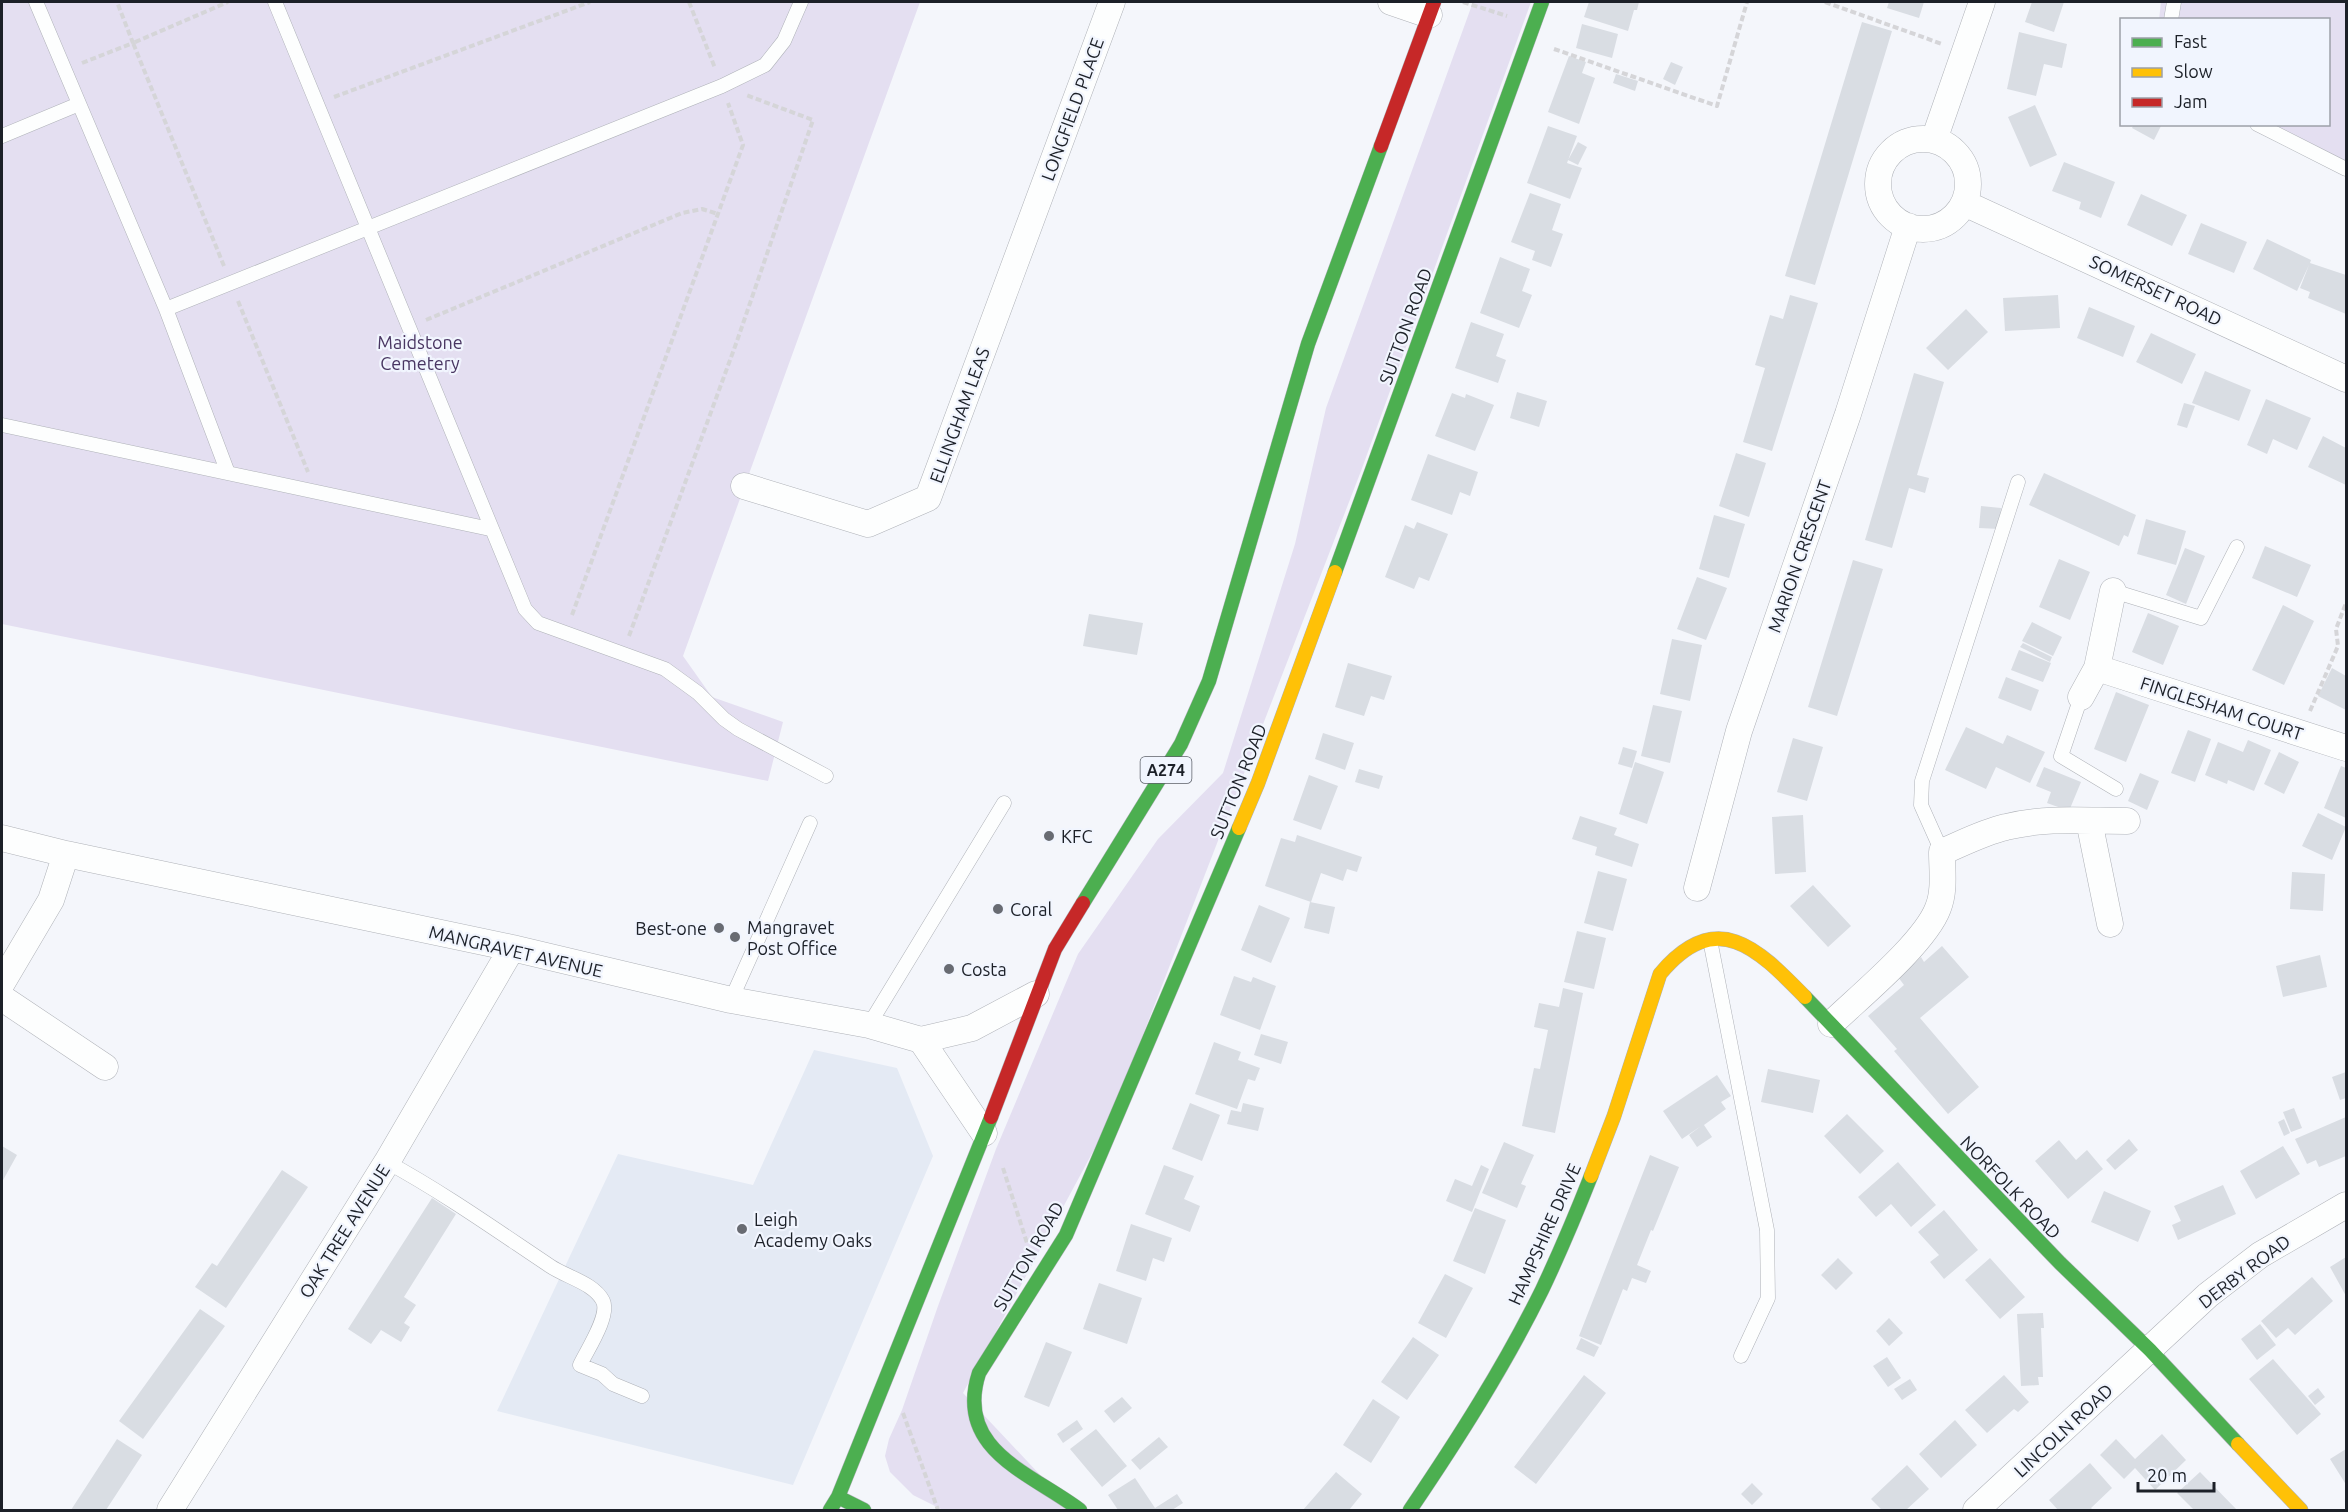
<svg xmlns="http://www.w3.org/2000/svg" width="2348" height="1512" viewBox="0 0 2348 1512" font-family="Ubuntu,sans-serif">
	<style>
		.built { fill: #e4eaf4 }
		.green { fill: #e4dff1 }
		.building { fill: #d9dde3 }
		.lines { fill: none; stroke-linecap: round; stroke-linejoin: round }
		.lane-casing { stroke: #afb2b8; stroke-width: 15 }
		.street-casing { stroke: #afb2b8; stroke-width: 27 }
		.fast-casing { stroke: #afb2b8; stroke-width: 15 }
		.slow-casing { stroke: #afb2b8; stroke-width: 15 }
		.jam-casing { stroke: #afb2b8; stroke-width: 15 }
		.path { stroke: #d5d5d8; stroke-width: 4; stroke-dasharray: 6 3; stroke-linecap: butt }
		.lane { stroke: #fdfefe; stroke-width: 14 }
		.street { stroke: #fdfefe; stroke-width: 26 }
		.fast { stroke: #4caf50; stroke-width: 14 }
		.slow { stroke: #ffc107; stroke-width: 14 }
		.jam { stroke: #c62828; stroke-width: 14 }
		.poi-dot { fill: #686b72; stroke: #f1f5fe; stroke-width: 2 }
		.labels { text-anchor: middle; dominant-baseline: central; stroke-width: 4.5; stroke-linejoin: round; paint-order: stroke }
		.shield { fill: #f1f5fe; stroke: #5c6068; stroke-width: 1.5 }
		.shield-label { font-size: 16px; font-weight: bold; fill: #1c2028 }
		.street-label { font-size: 18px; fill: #1c2028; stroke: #f1f5fe }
		.park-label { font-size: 18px; fill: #493662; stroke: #f1f5fe }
		.poi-label { font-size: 18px; fill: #1c2028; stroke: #f1f5fe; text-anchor: start }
	</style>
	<rect width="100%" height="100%" fill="#f4f6fb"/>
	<path class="built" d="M814,1050L897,1068L933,1156L793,1485L497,1411L618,1154L753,1185Z"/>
	<path class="green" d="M2,2H920L683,656L712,697L783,722L768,781L2,624Z
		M1473,2H1531L1361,471L1110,1120L963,1393L1073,1510H943L913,1495L890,1472L885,1456L889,1439L902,1410L938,1306L996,1149L1078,954L1158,839L1223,773L1295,544L1326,408Z
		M2161,2H2346V170L2251,125L2328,124V20H2159Z"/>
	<path class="building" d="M1589,2H1639L1637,10H1634L1628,31L1584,17Z
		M1889,2H1924L1919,18L1887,8Z
		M2032,2H2064L2054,32L2025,22Z
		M1862,22L1892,31L1815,285L1785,276Z
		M1582,24L1618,34L1612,58L1576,48Z
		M2019,32L2067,44L2062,68L2044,64L2036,96L2007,89Z
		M1569,56L1586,62L1582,73L1595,78L1579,124L1548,112Z
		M1671,62L1683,67L1675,85L1663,79Z
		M1616,74L1638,81L1635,91L1613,83Z
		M2035,105L2057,155L2030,167L2008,117Z
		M2134,124H2162L2154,140L2132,128Z
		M1548,126L1577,136L1567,163L1582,168L1570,199L1527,183Z
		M1578,142L1587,147L1578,165L1568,160Z
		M2064,162L2115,182L2101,218L2079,209L2081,202L2052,191Z
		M1530,193L1561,204L1552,230L1563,234L1551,267L1532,260L1535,251L1511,242Z
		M2141,194L2187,215L2172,246L2127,225Z
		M2201,223L2247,242L2234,273L2188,254Z
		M2267,239L2311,260L2310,263L2346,275V314L2308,298L2310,292L2300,288L2309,265L2297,291L2253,269Z
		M1500,257L1530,269L1522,291L1532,295L1519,328L1480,313Z
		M1790,295L1818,303L1772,451L1743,442L1765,368L1755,365L1770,315L1783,319Z
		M2058,295L2060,328L2005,331L2003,298Z
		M2089,307L2135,326L2123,357L2077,338Z
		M1966,309L1988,332L1948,370L1926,348Z
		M1471,322L1504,334L1496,356L1506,360L1498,383L1455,368Z
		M2151,333L2196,354L2182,384L2136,362Z
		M2205,371L2251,390L2239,421L2192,403Z
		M1914,373L1944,382L1917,475L1929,478L1925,493L1909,488L1892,548L1865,540Z
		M1517,392L1547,401L1539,427L1510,418Z
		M1452,393L1465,398L1466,394L1494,405L1475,451L1435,436Z
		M2266,399L2311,418L2297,450L2273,439L2267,454L2247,445Z
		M2184,403L2195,406L2187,428L2177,425Z
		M2323,436L2346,448V485L2308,467Z
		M1736,453L1766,463L1749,517L1719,506Z
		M1428,454L1478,472L1470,496L1460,492L1452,515L1411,500Z
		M2044,473L2136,515L2128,537L2124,535L2119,546L2029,505Z
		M1981,506L2001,508L1999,529L1979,528Z
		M1714,515L1745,524L1729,578L1699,569Z
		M2146,519L2186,531L2176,565L2137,554Z
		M1417,522L1448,534L1429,581L1419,577L1414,589L1385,577L1405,525L1414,529Z
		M2265,546L2311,565L2297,597L2252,578Z
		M2185,548L2205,556L2186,604L2166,595Z
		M2059,559L2090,572L2070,620L2039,607Z
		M1853,560L1883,569L1837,716L1808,707Z
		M1697,577L1727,588L1706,640L1677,629Z
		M2283,605L2314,621L2284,685L2252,670Z
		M2148,613L2179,626L2163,665L2132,652Z
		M1089,614L1143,623L1137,655L1083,646Z
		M2032,622L2062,637L2053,656L2022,641Z
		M1672,639L1702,645L1690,701L1660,694Z
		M2023,643L2052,657L2050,662L2020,647Z
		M2019,650L2051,663L2043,682L2011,670Z
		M1348,663L1392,676L1384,700L1371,696L1364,716L1335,707Z
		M2332,668L2346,676V710L2318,696Z
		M2006,677L2039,690L2031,711L1998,698Z
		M2116,692L2149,705L2126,762L2094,749Z
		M1653,705L1682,711L1670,763L1641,756Z
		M1966,727L2003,744L2007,735L2045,752L2030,783L1996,767L1986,789L1945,770Z
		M2188,730L2211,739L2195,782L2171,773Z
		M1323,733L1354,743L1345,770L1315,759Z
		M1793,738L1823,747L1807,801L1777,792Z
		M2248,740L2271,750L2254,791L2228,780L2227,784L2205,775L2218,742L2243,752Z
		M1623,747L1637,751L1632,768L1618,764Z
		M2279,752L2299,762L2284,794L2264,784Z
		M1635,762L1664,772L1647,824L1619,814Z
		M2341,766L2346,768V818L2324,808Z
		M2044,767L2081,782L2069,811L2047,803L2051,792L2036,786Z
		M1359,769L1383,776L1379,789L1355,782Z
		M2140,773L2159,781L2147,810L2128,801Z
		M1309,775L1338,786L1321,830L1293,820Z
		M2318,813L2346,827L2332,860L2302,846Z
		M1803,815L1806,872L1775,874L1772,817Z
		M1580,816L1617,828L1614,835L1639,844L1632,867L1595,855L1597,847L1572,839Z
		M1297,835L1362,857L1357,872L1347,869L1343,881L1321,873L1311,902L1265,886L1281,838L1295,842Z
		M1598,871L1627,879L1613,931L1584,923Z
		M2292,872L2325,874L2323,911L2290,909Z
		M1813,885L1851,926L1828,947L1790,906Z
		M1310,902L1335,907L1329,934L1304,928Z
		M1259,905L1290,918L1271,963L1241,950Z
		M1577,931L1606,938L1594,989L1564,982Z
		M1942,946L1969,977L1920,1018L1979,1087L1948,1114L1894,1051L1897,1049L1868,1016L1904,985L1898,977L1921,957L1924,962Z
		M2320,955L2327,987L2283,997L2276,966Z
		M1234,976L1251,982L1253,977L1276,986L1260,1030L1220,1015Z
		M1563,988L1583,993L1555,1133L1522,1126L1534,1068L1540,1069L1548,1030L1534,1027L1539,1003L1559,1007Z
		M1261,1034L1288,1042L1281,1064L1254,1055Z
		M1214,1042L1241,1052L1238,1060L1260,1068L1255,1081L1248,1079L1237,1109L1195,1094Z
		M1768,1069L1820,1080L1813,1113L1761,1102Z
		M2346,1072V1098L2340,1100L2332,1077Z
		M1717,1075L1731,1096L1721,1102L1726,1109L1704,1125L1712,1137L1697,1147L1689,1135L1701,1126L1682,1139L1663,1111Z
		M1190,1103L1220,1115L1202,1161L1172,1149Z
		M1243,1103L1264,1108L1258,1131L1227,1124L1231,1110L1241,1112Z
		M2294,1108L2302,1128L2291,1132L2283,1112Z
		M1847,1114L1884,1151L1860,1174L1824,1136Z
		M2346,1117V1156L2319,1167L2316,1160L2307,1164L2295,1139Z
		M2284,1119L2290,1133L2284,1136L2278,1122Z
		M2129,1139L2138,1150L2115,1170L2106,1160Z
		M2059,1140L2076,1160L2087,1150L2103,1169L2068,1199L2035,1161Z
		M1504,1142L1534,1155L1521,1184L1526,1186L1517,1208L1482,1193Z
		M2,1146L17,1155L2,1182Z
		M2283,1146L2300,1174L2256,1199L2240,1171Z
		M1650,1155L1679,1167L1653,1231L1651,1230L1637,1265L1651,1271L1646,1283L1632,1278L1627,1291L1623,1289L1601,1345L1579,1336Z
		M1898,1162L1936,1205L1911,1227L1891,1204L1876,1217L1858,1197Z
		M1164,1165L1194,1176L1184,1199L1200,1206L1190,1232L1145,1214Z
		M1481,1165L1489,1169L1472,1212L1446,1201L1455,1179L1472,1186Z
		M282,1170L308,1187L226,1308L195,1287L212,1263L217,1266Z
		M2223,1185L2236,1214L2178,1240L2172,1225L2181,1221L2174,1206Z
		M2104,1191L2151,1211L2138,1242L2091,1222Z
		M432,1198L456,1214L404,1297L416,1305L404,1323L410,1327L401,1342L381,1330L371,1344L348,1329Z
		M1475,1208L1506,1220L1485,1274L1453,1261Z
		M1944,1210L1978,1250L1944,1279L1930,1262L1939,1255L1918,1232Z
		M1131,1224L1172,1238L1164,1262L1153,1258L1146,1281L1116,1271Z
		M2346,1257V1296L2330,1267Z
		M1838,1258L1853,1273L1836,1290L1821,1275Z
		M1990,1258L2025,1297L2000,1319L1965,1280Z
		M1445,1274L1473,1288L1446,1338L1418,1323Z
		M2312,1277L2333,1301L2295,1335L2288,1328L2276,1338L2261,1321Z
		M1099,1283L1142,1298L1127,1344L1083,1329Z
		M200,1309L225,1326L143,1439L119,1421Z
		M2043,1313L2044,1328H2041L2043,1377H2038L2039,1385L2021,1386L2017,1314Z
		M1889,1318L1903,1333L1889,1346L1876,1331Z
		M2260,1324L2276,1345L2257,1360L2241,1339Z
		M1413,1337L1439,1355L1407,1400L1381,1382Z
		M1581,1338L1599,1347L1594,1357L1576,1349Z
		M1046,1342L1072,1352L1049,1407L1024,1397Z
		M1887,1357L1901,1378L1888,1387L1873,1366Z
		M2273,1359L2321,1414L2297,1435L2249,1379Z
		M1584,1375L1606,1393L1536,1484L1514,1467Z
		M2004,1375L2029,1402L2018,1412L2014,1409L1987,1433L1965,1410Z
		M1910,1379L1917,1390L1902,1400L1894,1389Z
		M2318,1388L2325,1397L2315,1405L2308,1396Z
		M1122,1397L1132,1408L1114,1423L1104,1411Z
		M1373,1399L1400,1417L1371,1463L1343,1445Z
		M1077,1420L1083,1429L1063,1443L1057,1434Z
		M1955,1420L1977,1445L1941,1478L1919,1454Z
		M1096,1429L1127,1466L1102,1487L1070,1449Z
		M2162,1434L2186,1460L2155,1490L2135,1468L2124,1479L2100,1455L2116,1439L2135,1459Z
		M1159,1437L1168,1447L1140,1470L1131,1460Z
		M117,1439L142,1455L106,1510H71Z
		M2346,1449V1482L2345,1483L2330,1459Z
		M2090,1463L2112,1488L2091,1508L2093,1510H2058L2049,1500Z
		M1907,1465L1929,1489L1906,1510H1882L1871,1499Z
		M1336,1472L1362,1494L1349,1510H1303Z
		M2200,1472L2237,1510H2194L2177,1493Z
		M1135,1478L1155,1508L1177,1494L1183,1503L1172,1510H1118L1108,1495Z
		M1752,1483L1763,1494L1752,1505L1741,1494Z"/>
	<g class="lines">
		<defs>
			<path id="lane" d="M36,2L166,309L722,86L765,65L784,41L801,2
				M275,2L525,609L538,623L665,669L698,693L724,719L738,729L826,776
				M2171,20L2174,2
				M2257,124L2346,169
				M2,136L79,104
				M166,309L228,473
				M2,425L490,529
				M2113,591L2201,618L2237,547
				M2081,697L2061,756L2116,789
				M1942,852L1921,805L1922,781L2018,482
				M1710,940L1767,1230L1768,1298L1741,1356
				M731,1000L810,823
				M869,1025L1004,803
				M387,1162C444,1193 496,1230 550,1266C566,1277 594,1283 603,1301C610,1316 587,1350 580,1365L602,1374L613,1384L642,1396"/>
			<path id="street" d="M1391,2L1429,15
				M1878 184a45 45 0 1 1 90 0a45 45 0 1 1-90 0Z
				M1934,140L1982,2
				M1964,203L2346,379
				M744,486L868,524L928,498L1112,2
				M2113,591L2097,668L2346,748
				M2081,697L2097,668
				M2089,821L2110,924
				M2,838L66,854L512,948L731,1000L869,1025L921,1040L984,1133
				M1697,888L1739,731L1848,414L1908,226
				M2,983L51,900L66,854
				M2,998L105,1067
				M1831,1024C1859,997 1925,943 1938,908C1945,891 1942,870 1942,852C1963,843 1984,832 2006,827C2045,817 2087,821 2127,821
				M921,1040L972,1028L1036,994
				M170,1510L387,1162L512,948
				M1976,1510L2208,1295L2260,1255L2346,1205"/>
			<path id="fast" d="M1335,572L1542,2
				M1083,903L1181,744L1209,681L1308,344L1381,146
				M1805,997L2060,1263L2150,1350L2238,1444
				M838,1497L864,1510
				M830,1510L838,1497L991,1117
				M1080,1510C1031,1473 954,1450 979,1373L1066,1235L1239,828
				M1410,1510C1458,1439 1504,1367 1542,1290C1560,1252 1576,1214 1591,1176"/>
			<path id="slow" d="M1239,828L1258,783L1335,572
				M1591,1176L1614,1116L1660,974C1717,906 1758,949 1805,997
				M2238,1444L2301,1510"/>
			<path id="jam" d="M1381,146L1434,2
				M991,1117L1055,949L1083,903"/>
		</defs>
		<use href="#lane" class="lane-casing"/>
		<use href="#street" class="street-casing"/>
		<use href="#fast" class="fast-casing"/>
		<use href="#slow" class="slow-casing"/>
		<use href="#jam" class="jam-casing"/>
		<path class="path" d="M689,2L715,68
			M1463,2L1507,16
			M1825,2L1942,44
			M1554,49L1717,106L1747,2
			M82,63L133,43L117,2
			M334,97L590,2
			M224,266L133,43L228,2
			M238,301L308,472
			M426,320L682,213L702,209L718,214
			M572,615L743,145L728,103
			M629,636L737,341L813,120L746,95
			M2310,711L2338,646L2336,629L2346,603
			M1003,1168L1027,1243
			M903,1413L938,1510"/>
		<use href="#lane" class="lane"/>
		<use href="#street" class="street"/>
		<use href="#fast" class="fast"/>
		<use href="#slow" class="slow"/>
		<use href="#jam" class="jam"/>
	</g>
	<g class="poi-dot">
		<circle cx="1049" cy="836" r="6"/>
		<circle cx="998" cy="909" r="6"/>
		<circle cx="719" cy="928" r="6"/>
		<circle cx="735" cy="937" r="6"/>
		<circle cx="949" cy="969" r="6"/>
		<circle cx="742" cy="1229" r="6"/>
	</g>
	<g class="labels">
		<rect class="shield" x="1140.5" y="757" width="51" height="26" rx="4.5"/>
		<g class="shield-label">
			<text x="1166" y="770">A274</text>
		</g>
		<g class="street-label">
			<text transform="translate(1072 109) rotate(-70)">LONGFIELD PLACE</text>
			<text transform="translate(2156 290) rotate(25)">SOMERSET ROAD</text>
			<text transform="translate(1405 326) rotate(-70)">SUTTON ROAD</text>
			<text transform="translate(959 415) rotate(-70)">ELLINGHAM LEAS</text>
			<text transform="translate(1799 556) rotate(-71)">MARION CRESCENT</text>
			<text transform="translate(2222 708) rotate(18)">FINGLESHAM COURT</text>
			<text transform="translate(1238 781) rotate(-68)">SUTTON ROAD</text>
			<text transform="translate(516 951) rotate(13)">MANGRAVET AVENUE</text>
			<text transform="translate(2011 1187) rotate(46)">NORFOLK ROAD</text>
			<text transform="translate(344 1231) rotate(-58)">OAK TREE AVENUE</text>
			<text transform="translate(1544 1234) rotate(-66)">HAMPSHIRE DRIVE</text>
			<text transform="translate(1028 1256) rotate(-60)">SUTTON ROAD</text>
			<text transform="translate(2244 1271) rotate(-37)">DERBY ROAD</text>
			<text transform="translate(2063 1430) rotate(-43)">LINCOLN ROAD</text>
		</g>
		<g class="park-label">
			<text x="420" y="342">Maidstone<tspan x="420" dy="21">Cemetery</tspan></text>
		</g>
		<g class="poi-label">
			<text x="1061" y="836">KFC</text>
			<text x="1010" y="909">Coral</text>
			<text x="747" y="927">Mangravet<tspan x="747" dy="21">Post Office</tspan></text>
			<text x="707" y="928" text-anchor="end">Best-one</text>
			<text x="961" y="969">Costa</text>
			<text x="754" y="1219">Leigh<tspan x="754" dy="21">Academy Oaks</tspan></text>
		</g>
	</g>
	<rect width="2348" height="1512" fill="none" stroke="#1c2028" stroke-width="6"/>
	<rect x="2120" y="18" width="210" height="108" fill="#f1f5fe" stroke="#9ca0a8" stroke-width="1.5"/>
	<rect x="2132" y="38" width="30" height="9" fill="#4caf50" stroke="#9ca0a8" stroke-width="1.5"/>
	<text x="2174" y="48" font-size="18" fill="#1c2028">Fast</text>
	<rect x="2132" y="68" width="30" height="9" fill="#ffc107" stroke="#9ca0a8" stroke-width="1.5"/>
	<text x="2174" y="78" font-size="18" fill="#1c2028">Slow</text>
	<rect x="2132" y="98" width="30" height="9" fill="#c62828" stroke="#9ca0a8" stroke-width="1.5"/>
	<text x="2174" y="108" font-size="18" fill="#1c2028">Jam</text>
	<path d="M2138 1482v9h76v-9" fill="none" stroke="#1c2028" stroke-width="3"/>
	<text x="2147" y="1482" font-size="18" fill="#1c2028" stroke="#f1f5fe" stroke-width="4.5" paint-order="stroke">20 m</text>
</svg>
